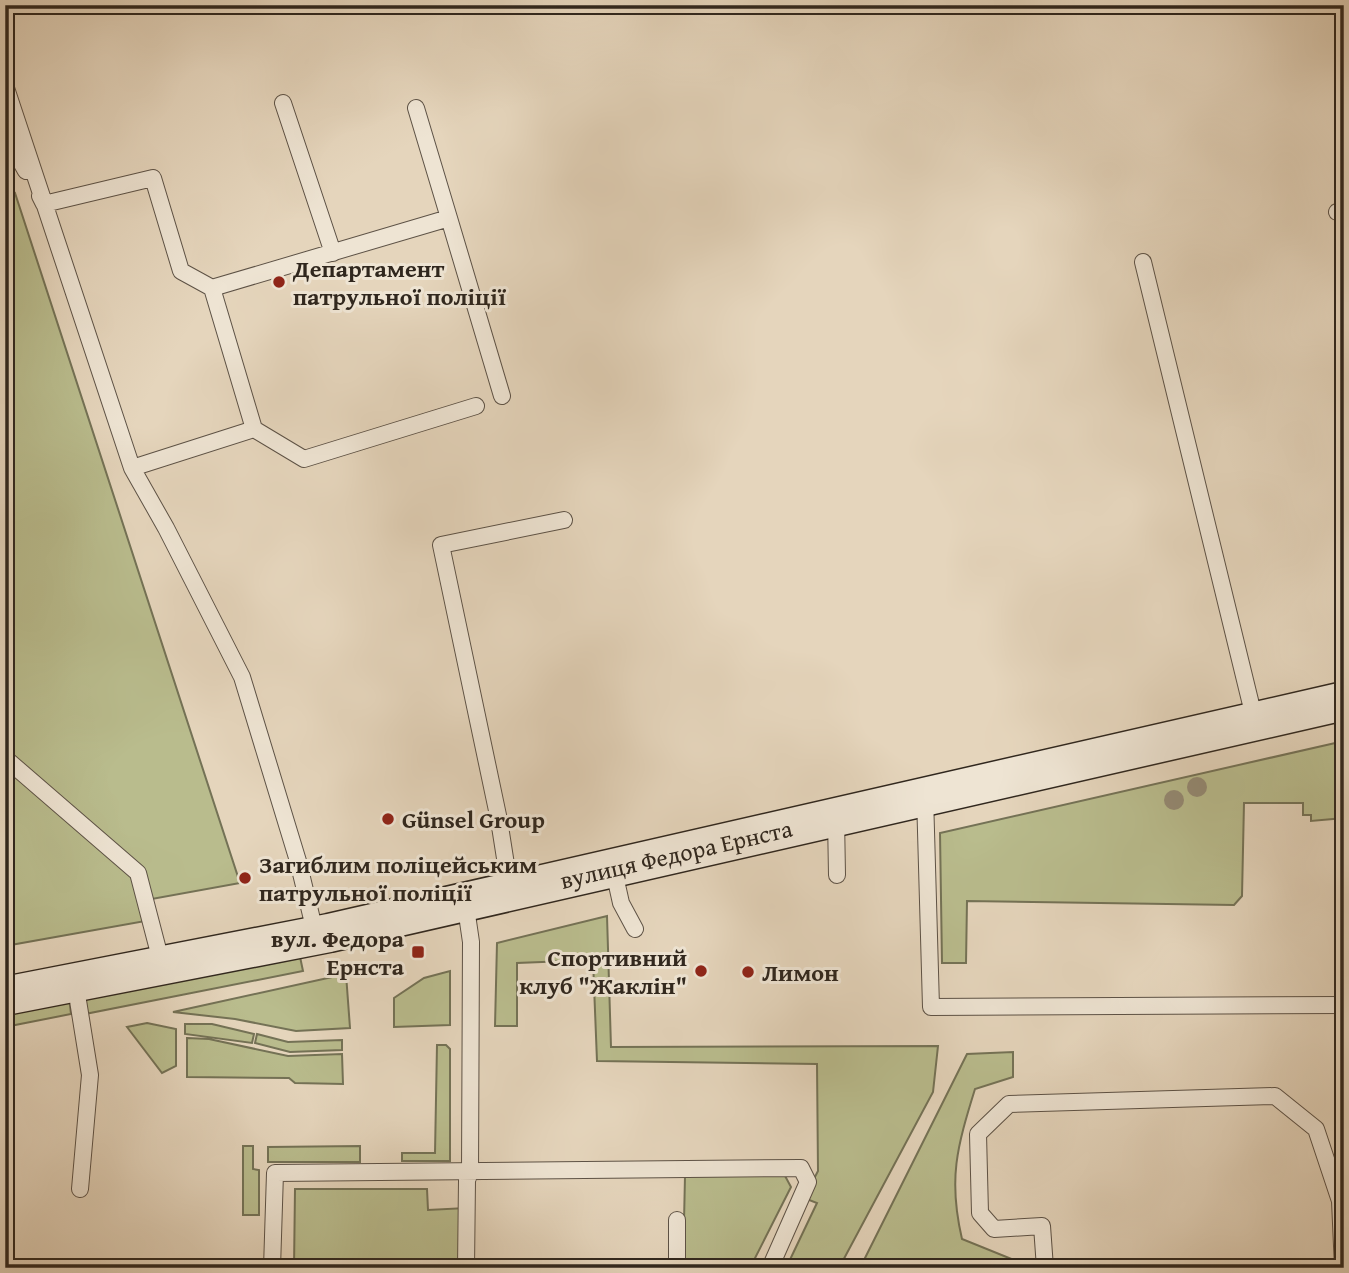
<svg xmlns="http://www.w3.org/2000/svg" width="1349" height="1273" viewBox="0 0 1349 1273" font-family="'Gentium Book Plus',serif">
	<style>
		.green { fill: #b9bc8d; stroke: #747256; stroke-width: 2 }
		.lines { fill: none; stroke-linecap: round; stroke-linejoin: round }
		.lane-casing { stroke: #5d5246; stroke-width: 18 }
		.secondary-casing { stroke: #30271e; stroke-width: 41 }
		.lane { stroke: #eee4d3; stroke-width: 16 }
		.secondary { stroke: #eee4d3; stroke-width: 38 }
		.tree { fill: #948a74 }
		.poi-dot { fill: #8f2418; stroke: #eee4d3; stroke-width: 2.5 }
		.labels { text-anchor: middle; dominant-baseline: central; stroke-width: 6; stroke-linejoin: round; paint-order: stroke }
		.poi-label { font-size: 24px; font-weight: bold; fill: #30271e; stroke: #eee4d3; text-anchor: start }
		.street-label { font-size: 24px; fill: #30271e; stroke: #eee4d3 }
	</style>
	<rect width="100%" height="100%" fill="#e5d5bc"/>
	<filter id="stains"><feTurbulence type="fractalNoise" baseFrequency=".00286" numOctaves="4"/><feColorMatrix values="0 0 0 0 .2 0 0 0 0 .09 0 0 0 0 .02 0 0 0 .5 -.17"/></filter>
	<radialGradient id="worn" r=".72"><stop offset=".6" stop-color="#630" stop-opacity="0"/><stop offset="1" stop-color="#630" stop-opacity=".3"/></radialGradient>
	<path class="green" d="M15,193L240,883L146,900L151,920L5,946V195Z
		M1344,741V818L1311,821V815H1303V803H1244L1242,896L1234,905L967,901L966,963H942L940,833Z
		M607,916L611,1047L938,1046L933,1092L839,1268H786L817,1203L804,1198L818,1171L817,1064L597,1061L593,960L517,963V1026H495L497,943Z
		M299,952L303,971L85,1014L82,995Z
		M450,971V1025L394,1027V998L424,978Z
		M346,974L350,1028L296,1031L235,1019L173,1012Z
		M69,997L71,1014L5,1027V1009Z
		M147,1023L176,1029V1066L162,1073L127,1027Z
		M185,1024H212L254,1034L252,1043L185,1034Z
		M257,1034L288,1042L342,1040V1050L290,1052L255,1043Z
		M187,1038L209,1039L288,1056L342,1054L343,1084L295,1083L289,1078L187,1077Z
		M437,1045H446L450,1049V1161H402V1153H435Z
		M1013,1052V1077L975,1089C957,1147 948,1179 962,1239L1024,1264V1268H860L967,1054Z
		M243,1146H253V1169L259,1170V1215H243Z
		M360,1146V1162H268V1147Z
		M784,1174L791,1187L750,1268H683L685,1176Z
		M295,1189H427L428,1210L466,1208V1268H294Z"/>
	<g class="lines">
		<defs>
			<path id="lane" d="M5,85L132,468L166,528L242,677L298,861L316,936
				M283,103L333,253
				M5,134L26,171
				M40,196L44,204L153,178L181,271L212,288L254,429
				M1337,212L1344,210
				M449,218L502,396
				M1143,262L1255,721
				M212,288L449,218L416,108
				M132,468L254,429L304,459L476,406
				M5,758L138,873L162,965
				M925,796L931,1007L1344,1005
				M836,818L837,875
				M613,867L621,903L635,929
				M510,890L499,820L441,545L564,520
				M465,901L471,942L470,1173L467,1180L466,1268
				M75,982L90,1075L80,1189
				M677,1220V1268
				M272,1268L275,1173L801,1168L808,1182L770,1268
				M1045,1268L1042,1226L994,1229L980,1213L978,1134L1009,1104L1275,1096L1316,1129L1340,1201L1343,1268"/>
			<g id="secondary">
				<path id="s1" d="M5,996L329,933L1344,701"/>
			</g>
		</defs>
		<use href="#lane" class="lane-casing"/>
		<use href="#secondary" class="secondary-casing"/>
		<use href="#lane" class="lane"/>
		<use href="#secondary" class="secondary"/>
	</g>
	<g class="tree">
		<circle cx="1197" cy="787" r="10"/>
		<circle cx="1174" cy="800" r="10"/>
	</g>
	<g class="poi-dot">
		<circle cx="279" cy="282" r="7"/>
		<circle cx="388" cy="819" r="7"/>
		<circle cx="245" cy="878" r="7"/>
		<rect x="411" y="945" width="14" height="14" rx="3.5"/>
		<circle cx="701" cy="971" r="7"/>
		<circle cx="748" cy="972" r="7"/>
	</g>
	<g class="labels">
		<g class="poi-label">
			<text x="293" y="268">Департамент<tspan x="293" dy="28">патрульної поліції</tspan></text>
			<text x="402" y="819">Günsel Group</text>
			<text x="259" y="864">Загиблим поліцейським<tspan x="259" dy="28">патрульної поліції</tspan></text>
			<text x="404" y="938" text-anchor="end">вул. Федора<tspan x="404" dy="28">Ернста</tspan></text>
			<text x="687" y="957" text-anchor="end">Спортивний<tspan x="687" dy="28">клуб "Жаклін"</tspan></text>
			<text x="762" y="972">Лимон</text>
		</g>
		<g class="street-label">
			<text stroke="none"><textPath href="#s1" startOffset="686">вулиця Федора Ернста</textPath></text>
		</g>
	</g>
	<rect width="1349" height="1273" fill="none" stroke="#e5d5bc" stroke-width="28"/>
	<rect x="7" y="7" width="1335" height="1259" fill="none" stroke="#30271e" stroke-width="3.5"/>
	<rect x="14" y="14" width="1321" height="1245" fill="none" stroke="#30271e" stroke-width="2"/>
	<rect width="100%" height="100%" filter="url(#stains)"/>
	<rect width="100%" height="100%" fill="url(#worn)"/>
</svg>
